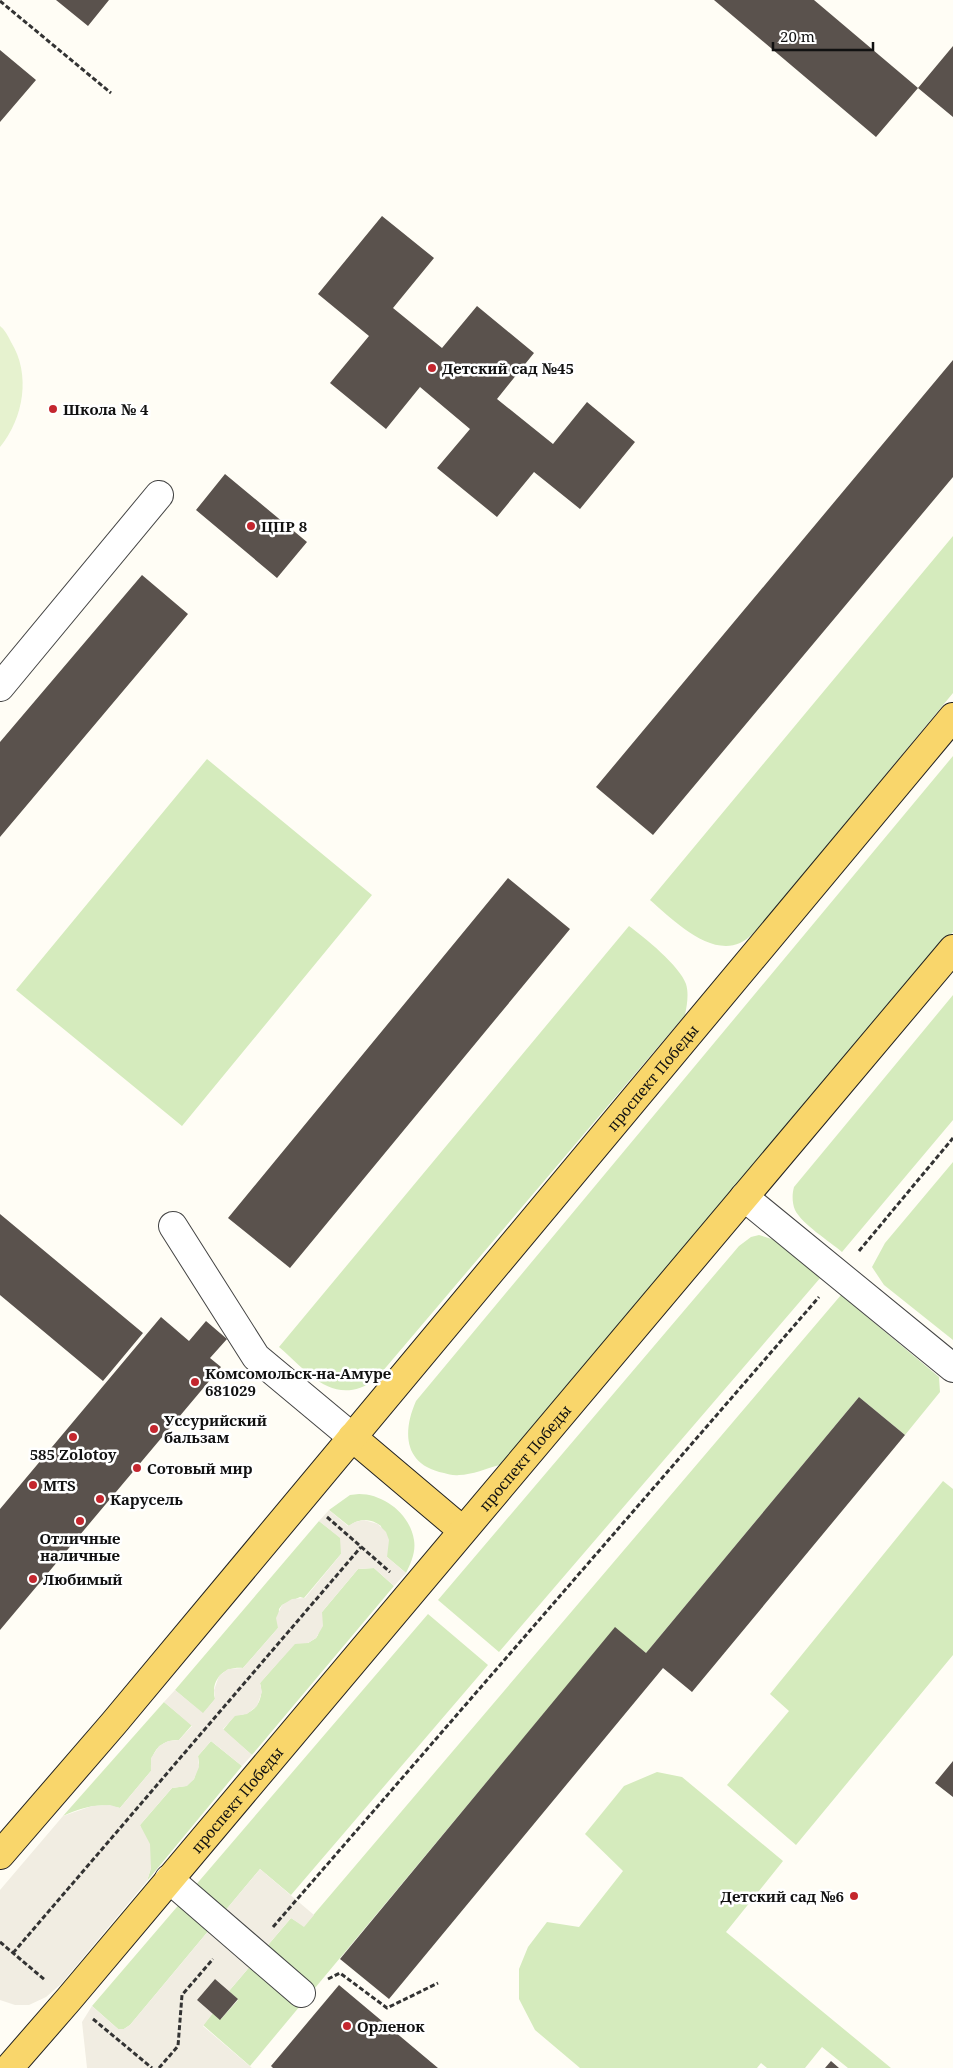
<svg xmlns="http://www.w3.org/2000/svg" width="953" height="2068" viewBox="0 0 953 2068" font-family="'Noto Serif',serif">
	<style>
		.green { fill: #d5ebbd }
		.pitch { fill: #e6f2cf }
		.plaza { fill: #f1ede2 }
		.building { fill: #5a524d }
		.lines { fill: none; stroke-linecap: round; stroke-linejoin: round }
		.minor-casing { stroke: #444; stroke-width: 30 }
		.major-casing { stroke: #222; stroke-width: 30 }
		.path { stroke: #333; stroke-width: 3; stroke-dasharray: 5 2.5; stroke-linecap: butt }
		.minor { stroke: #fff; stroke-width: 28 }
		.major { stroke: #f9d66b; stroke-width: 28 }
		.poi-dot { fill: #c4262e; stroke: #fff; stroke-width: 2 }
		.labels { text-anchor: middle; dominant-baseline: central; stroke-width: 5; stroke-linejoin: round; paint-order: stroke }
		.poi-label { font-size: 15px; font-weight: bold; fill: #111; stroke: #fff; text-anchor: start }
		.street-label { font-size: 15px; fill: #111; stroke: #fff }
	</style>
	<rect width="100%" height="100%" fill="#fffdf5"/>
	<path class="green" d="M953,536V693L763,923C756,930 749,939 740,943C709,957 671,918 650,900Z
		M953,756V932L500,1465C487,1468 472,1475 459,1475C454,1476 448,1474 444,1473C404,1465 402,1433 416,1401Z
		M207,759L372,895L182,1126L16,990Z
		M629,926C644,937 680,966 686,984C689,994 687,1005 685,1015L376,1379C335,1409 309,1373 279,1347Z
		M953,995V1120L842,1252C829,1241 802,1224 795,1210C792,1203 792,1194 794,1187Z
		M953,1162V1340L884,1285L872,1267L885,1243Z
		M759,1235L775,1240L821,1277L499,1652L438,1600L739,1246L751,1237Z
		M841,1295L939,1377L940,1392L905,1435L859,1397L646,1653L615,1628L250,2066L203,2025L213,2013L221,2019L238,2000L229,1991L291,1918L304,1926Z
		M943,1481L953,1489V1655L796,1845L727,1785L789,1711L770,1694Z
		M359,1494C384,1494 410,1514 414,1540C416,1552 411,1563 406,1573L387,1557L381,1526C371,1518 359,1518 349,1526L329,1510L350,1495Z
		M319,1521L341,1538V1554L304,1598L300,1597L282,1605L279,1609L278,1628L243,1668C224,1666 210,1680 215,1699L203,1714L175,1690Z
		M374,1568L394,1586L252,1755L223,1730L235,1715C254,1716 265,1700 260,1683L295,1643H308L316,1638L318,1635L322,1612L358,1569Z
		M428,1614L488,1665L291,1895L260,1869L130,2025L124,2029H118L92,2006Z
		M164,1702L192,1725L179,1740C160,1740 150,1752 151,1771L120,1808C100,1802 82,1807 63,1816Z
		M211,1741L242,1766L147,1881L151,1868L140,1825L172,1788L186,1786L194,1779L199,1763L198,1756Z
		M657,1772L682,1777L783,1861L726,1932L891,2068H848L822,2047L805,2068H767L761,2063L757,2068H580L535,2030L519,1999V1969L528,1947L547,1922L579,1927L623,1871L585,1834L624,1786Z"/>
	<path class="pitch" d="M0,326C5,330 8,336 11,342C31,374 24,418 0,447Z"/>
	<path class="plaza" d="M329,1510L348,1526L355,1522L364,1520L378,1524L386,1532L389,1540L387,1557L406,1573L394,1586L374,1568L358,1569L322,1612L323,1626L316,1638L308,1643L295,1644L260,1683L262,1692L257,1706L247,1714L235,1716L223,1729L252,1755L242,1766L211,1741L198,1756L199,1767L194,1779L187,1786L172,1788L140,1825L150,1844L151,1868L147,1881L61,1984L46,1997L29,2005H15L0,2000V1890L63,1816L92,1806L110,1805L120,1808L151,1771V1758L159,1746L168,1741L179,1740L192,1726L164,1702L175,1690L203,1713L215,1699L214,1690L219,1676L228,1669L243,1668L278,1628L276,1618L282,1605L292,1599L305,1598L341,1554L340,1538L319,1521Z
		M260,1869L314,1915L304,1927L291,1918L229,1991L215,1979L197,2000L213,2013L203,2026L252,2068H87L82,2022L92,2006L118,2029H124L130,2025Z"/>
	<path class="building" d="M56,0H109L88,26Z
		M714,0H814L918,88L876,137Z
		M953,46V117L918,88Z
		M0,50L36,80L0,122Z
		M382,216L434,258L393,308L442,348L477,306L534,353L497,399L553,444L587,402L635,442L580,509L534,472L497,517L437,468L470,429L420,387L386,429L330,383L369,336L318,294Z
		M953,360V477L653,835L596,787Z
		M225,474L307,542L277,578L196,510Z
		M142,575L188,614L0,837V742Z
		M508,878L570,929L290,1268L228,1218Z
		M0,1214L143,1333L103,1381L0,1295Z
		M161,1317L189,1341L206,1321L227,1339L210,1358L221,1367L0,1630V1509Z
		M859,1397L905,1435L692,1692L663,1668L389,1999L340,1959L615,1627L646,1653Z
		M953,1761V1797L935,1783Z
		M215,1979L238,1999L220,2020L197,2000Z
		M339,1985L438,2068H273L271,2066Z
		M831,2061L839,2068H825Z"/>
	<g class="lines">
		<defs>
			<path id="minor" d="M0,687L159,495
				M744,1197L953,1368
				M173,1226L256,1357L352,1437
				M169,1879L301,1993"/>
			<g id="major">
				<path d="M352,1437L462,1530"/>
				<path id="s1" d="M0,1855L114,1723L953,717"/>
				<path id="s2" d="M9,2068L69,1999L953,949"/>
			</g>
		</defs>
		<use href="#minor" class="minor-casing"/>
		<use href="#major" class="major-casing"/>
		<path class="path" d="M0,1L111,93
			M859,1251L953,1138
			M327,1517L390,1572
			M273,1927L819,1297
			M0,1942L45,1980
			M13,1953L361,1547
			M328,1979L340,1973L387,2008L438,1983
			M93,2019L152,2068
			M159,2068L178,2046L182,1995L213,1959"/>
		<use href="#minor" class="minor"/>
		<use href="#major" class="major"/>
	</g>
	<g class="poi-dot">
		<circle cx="432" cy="368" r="5"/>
		<circle cx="53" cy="409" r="5"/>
		<circle cx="251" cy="526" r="5"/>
		<circle cx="195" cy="1382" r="5"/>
		<circle cx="154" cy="1429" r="5"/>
		<circle cx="73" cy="1437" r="5"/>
		<circle cx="137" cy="1468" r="5"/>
		<circle cx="33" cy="1485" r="5"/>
		<circle cx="100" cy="1499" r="5"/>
		<circle cx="80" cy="1521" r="5"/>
		<circle cx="33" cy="1579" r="5"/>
		<circle cx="854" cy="1896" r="5"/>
		<circle cx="347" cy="2026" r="5"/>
	</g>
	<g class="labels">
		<g class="poi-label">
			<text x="442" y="368">Детский сад №45</text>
			<text x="63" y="409">Школа № 4</text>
			<text x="261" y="526">ЦПР 8</text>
			<text x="205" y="1373">Комсомольск-на-Амуре<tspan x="205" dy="17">681029</tspan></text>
			<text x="164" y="1420">Уссурийский<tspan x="164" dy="17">бальзам</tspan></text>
			<text x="73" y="1454" text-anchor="middle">585 Zolotoy</text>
			<text x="147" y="1468">Сотовый мир</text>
			<text x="43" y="1485">MTS</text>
			<text x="110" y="1499">Карусель</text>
			<text x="80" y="1538" text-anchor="middle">Отличные<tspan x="80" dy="17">наличные</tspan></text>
			<text x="43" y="1579">Любимый</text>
			<text x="844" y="1896" text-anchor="end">Детский сад №6</text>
			<text x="357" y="2026">Орленок</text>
		</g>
		<g class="street-label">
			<text stroke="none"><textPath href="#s1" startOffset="1015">проспект Победы</textPath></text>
			<text stroke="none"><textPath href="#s2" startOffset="799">проспект Победы</textPath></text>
			<text stroke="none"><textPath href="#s2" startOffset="352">проспект Победы</textPath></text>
		</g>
	</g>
	<path d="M773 42v8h100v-8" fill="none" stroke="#111111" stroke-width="2.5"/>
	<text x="780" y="42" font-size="15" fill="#111111" stroke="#ffffff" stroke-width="4" paint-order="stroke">20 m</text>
</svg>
